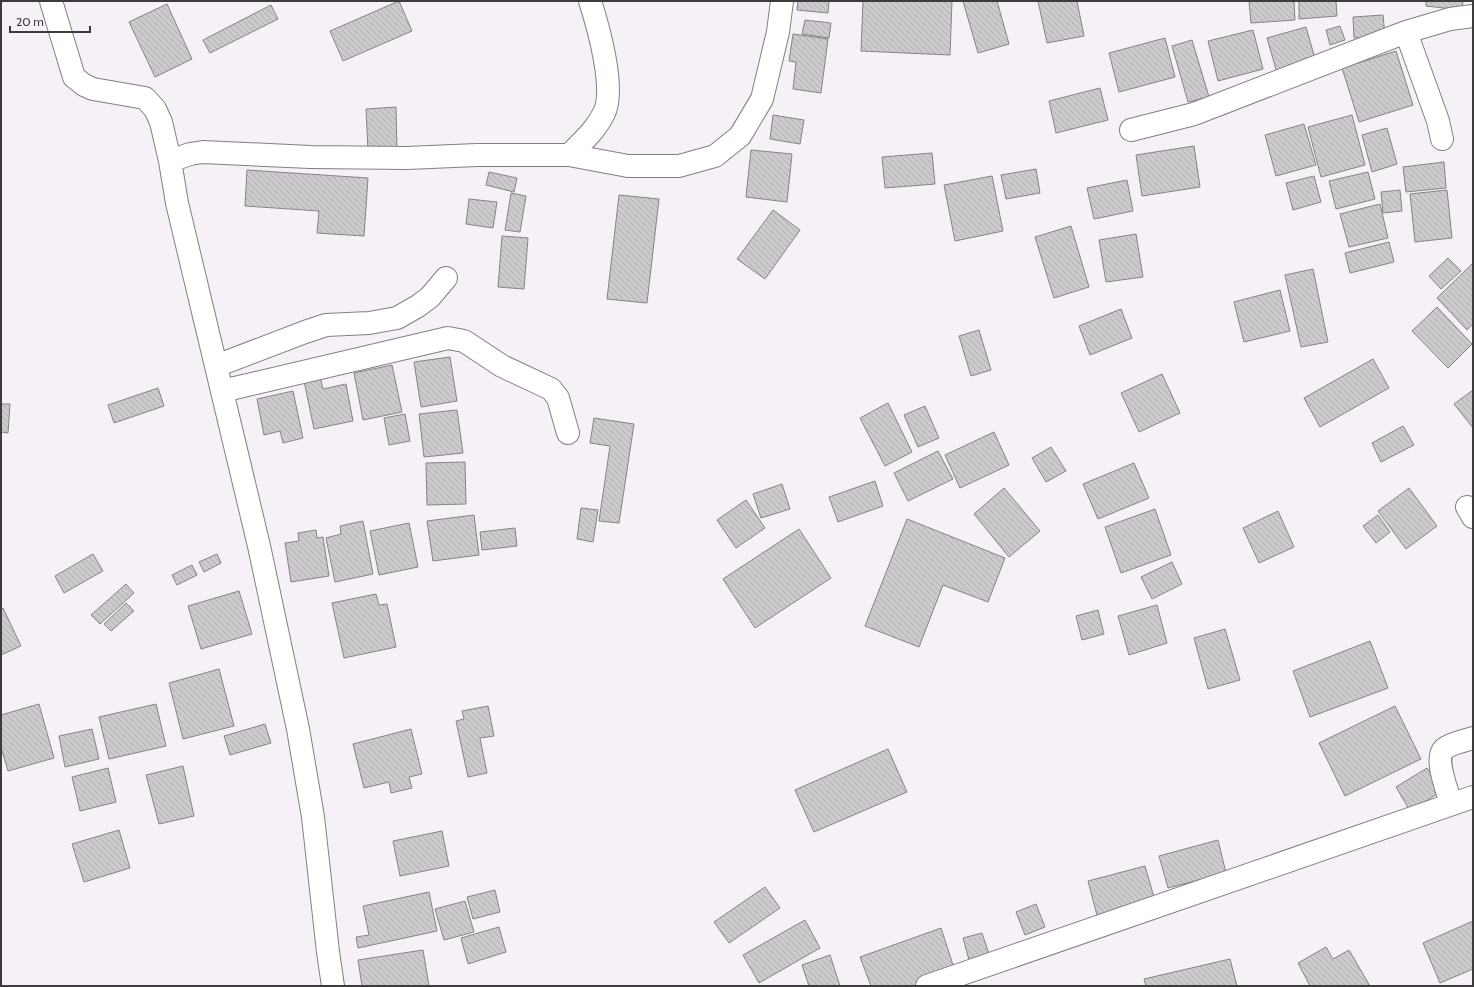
<svg xmlns="http://www.w3.org/2000/svg" width="1474" height="987" viewBox="0 0 1474 987" font-family="Cabin,sans-serif">
	<style>
		.building { fill: url(#building-back-hatch); stroke: #868287 }
		.lines { fill: none; stroke-linecap: round; stroke-linejoin: round }
		.minor-casing { stroke: #827f83; stroke-width: 24 }
		.secondary-casing { stroke: #827f83; stroke-width: 24 }
		.minor { stroke: #fff; stroke-width: 22 }
		.secondary { stroke: #fff; stroke-width: 22 }
	</style>
	<defs>
		<pattern id="building-back-hatch" width="6" height="6" patternUnits="userSpaceOnUse"><rect width="6" height="6" fill="#cdcace"/><path d="M-1 5l2 2M0 0l6 6M5-1l2 2" fill="none" stroke="#b1aeb2"/></pattern>
	</defs>
	<rect width="100%" height="100%" fill="#f5f1f6"/>
	<path class="building" d="M399,1L412,31L343,61L330,31Z
		M798,1H829L828,13L797,10Z
		M863,1H952L950,55L861,51Z
		M963,1H997L1009,44L978,53Z
		M1038,1H1077L1084,36L1047,43Z
		M1249,1H1294L1295,20L1251,23Z
		M1299,1H1336L1337,16L1299,19Z
		M1426,1H1463L1462,10L1426,6Z
		M167,4L192,59L155,77L129,22Z
		M271,5L278,19L210,53L203,40Z
		M1383,15L1385,36L1354,38L1353,17Z
		M805,20L831,23L829,38L802,34Z
		M1340,26L1345,40L1330,45L1326,30Z
		M1306,27L1316,62L1277,73L1267,38Z
		M1253,30L1263,69L1218,81L1208,41Z
		M793,34L828,39L821,93L793,89L796,62L789,61Z
		M1165,38L1175,77L1119,92L1109,53Z
		M1192,40L1209,97L1188,102L1172,46Z
		M1396,51L1413,105L1359,122L1342,68Z
		M1100,88L1108,120L1056,133L1049,101Z
		M396,107L397,151L368,152L366,109Z
		M773,115L804,120L800,144L770,139Z
		M1352,115L1365,165L1321,177L1308,127Z
		M1304,124L1316,165L1276,176L1265,135Z
		M1387,128L1397,164L1372,172L1362,135Z
		M1194,146L1200,187L1142,196L1136,155Z
		M751,150L792,154L787,202L746,197Z
		M932,153L935,184L885,188L882,157Z
		M1444,162L1446,188L1406,192L1403,167Z
		M1036,169L1040,193L1006,199L1001,175Z
		M247,170L368,178L364,236L317,233L319,211L245,206Z
		M489,172L517,178L514,192L486,185Z
		M1368,172L1375,199L1336,209L1329,181Z
		M992,176L1003,231L955,241L944,185Z
		M1314,176L1321,202L1293,210L1286,183Z
		M1127,180L1133,211L1094,219L1087,188Z
		M1400,190L1402,211L1383,213L1381,192Z
		M1447,190L1452,238L1415,242L1410,194Z
		M511,193L526,196L520,232L505,230Z
		M619,195L659,199L647,303L607,299Z
		M469,199L497,202L493,228L466,224Z
		M1380,204L1388,238L1349,247L1340,214Z
		M773,210L800,230L765,279L737,259Z
		M1071,226L1089,287L1054,298L1035,237Z
		M1136,234L1143,277L1106,282L1099,240Z
		M502,236L528,238L524,289L498,287Z
		M1389,242L1394,262L1350,273L1345,253Z
		M1448,258L1461,271L1441,289L1429,276Z
		M1473,263V324L1467,330L1437,298Z
		M1313,269L1328,342L1301,347L1285,275Z
		M1280,290L1290,331L1244,342L1234,302Z
		M1437,307L1472,344L1448,368L1412,331Z
		M1121,309L1132,338L1090,355L1079,326Z
		M979,330L991,370L971,376L959,336Z
		M450,357L457,401L421,407L414,362Z
		M1373,359L1389,388L1320,427L1304,398Z
		M392,365L402,412L363,420L354,373Z
		M1162,374L1180,413L1139,432L1121,393Z
		M320,377L323,389L346,384L353,421L314,429L304,381Z
		M158,388L164,406L114,423L108,405Z
		M1473,390V428L1454,404Z
		M293,391L303,438L283,443L280,431L264,435L257,399Z
		M888,403L912,452L885,466L860,418Z
		M1,404H10L8,433L1,432Z
		M925,406L939,438L918,447L904,415Z
		M457,410L463,453L424,457L419,414Z
		M405,414L410,441L389,445L384,418Z
		M594,418L634,424L619,523L599,521L610,446L590,443Z
		M1403,426L1414,445L1381,462L1372,443Z
		M994,432L1009,465L960,488L945,455Z
		M1051,447L1066,471L1046,482L1032,458Z
		M938,451L953,479L908,501L894,473Z
		M465,462L466,504L427,505L426,463Z
		M1134,463L1149,498L1098,519L1083,484Z
		M875,481L883,506L838,522L829,497Z
		M782,484L790,509L761,518L753,494Z
		M1004,488L1040,531L1009,557L974,514Z
		M1409,488L1437,526L1406,549L1378,511Z
		M746,500L765,528L736,548L717,520Z
		M581,508L598,510L593,542L577,539Z
		M1155,509L1171,555L1121,573L1105,527Z
		M1278,511L1294,547L1259,563L1243,528Z
		M474,515L479,555L433,561L427,521Z
		M1378,515L1390,532L1376,543L1363,526Z
		M907,519L1005,558L988,602L943,585L919,647L865,626Z
		M363,521L373,574L335,582L326,538L341,534L340,526Z
		M409,523L418,567L379,575L370,531Z
		M515,528L517,546L482,550L480,532Z
		M799,529L831,578L755,628L723,579Z
		M316,530L317,538L323,537L329,576L291,582L285,543L299,541L298,533Z
		M93,554L103,571L64,593L55,576Z
		M217,554L221,563L204,572L199,562Z
		M1172,562L1182,584L1152,599L1141,577Z
		M192,565L197,575L177,585L172,575Z
		M126,584L134,593L100,624L91,615Z
		M239,591L252,634L201,649L188,606Z
		M376,594L379,605L387,604L396,647L344,658L332,603Z
		M126,603L134,611L111,631L104,624Z
		M1157,605L1167,643L1129,655L1118,616Z
		M3,608L21,646L1,655V610Z
		M1098,610L1104,634L1082,640L1076,616Z
		M1225,629L1240,680L1208,689L1194,638Z
		M1370,641L1388,688L1310,717L1293,671Z
		M219,669L234,726L183,739L169,683Z
		M39,704L54,758L8,771L1,747V715Z
		M156,704L166,746L109,759L99,717Z
		M488,706L494,736L480,738L487,773L468,777L456,721L464,719L462,711Z
		M1395,706L1421,759L1345,796L1319,743Z
		M265,724L271,743L230,755L224,736Z
		M92,729L99,759L65,767L59,736Z
		M411,729L422,774L409,777L412,788L391,793L389,782L364,788L353,744Z
		M888,749L907,792L814,832L795,790Z
		M183,766L194,816L159,824L146,775Z
		M108,768L116,802L80,811L72,777Z
		M1427,768L1442,791L1410,811L1396,787Z
		M119,830L130,868L84,882L72,844Z
		M442,831L449,866L400,876L393,841Z
		M1218,840L1226,873L1168,888L1159,856Z
		M1145,866L1156,904L1098,919L1088,881Z
		M765,887L780,908L729,943L714,922Z
		M495,890L500,912L473,919L467,897Z
		M429,892L437,931L358,948L356,937L369,935L363,906Z
		M465,901L474,932L444,940L435,909Z
		M1036,904L1045,927L1025,935L1016,912Z
		M805,920L820,948L759,983L743,955Z
		M1473,921V969L1440,983L1423,943Z
		M499,927L506,952L468,964L461,938Z
		M941,928L955,971L913,986H871L860,957Z
		M982,933L989,954L969,960L963,938Z
		M1326,947L1333,959L1349,950L1370,986H1310L1298,963Z
		M423,950L429,986H362L358,960Z
		M830,955L840,986H809L802,965Z
		M1230,959L1237,986H1146L1144,979Z"/>
	<g class="lines">
		<defs>
			<path id="minor" d="M51,1L74,77L84,85L93,89L145,98L155,109L161,122L170,161
				M1406,32L1438,121L1442,139
				M1131,130L1194,114L1406,32L1450,19L1473,16
				M569,155C582,142 596,130 604,113C616,89 598,26 590,1
				M216,366L305,332L326,325L369,323L397,318L418,306L430,297L446,278
				M222,391L448,338L464,341L502,366L551,389L558,398L568,433
				M1467,507L1473,517
				M1451,804C1448,792 1434,759 1444,749C1451,743 1464,741 1473,738
				M333,986L328,952L313,817L298,729L259,546L177,203L170,161L190,154L203,152L310,157L407,158L477,155H569L628,166H679L715,156L740,136L762,99L778,32L782,1"/>
			<path id="secondary" d="M927,986L1473,797"/>
		</defs>
		<use href="#minor" class="minor-casing"/>
		<use href="#secondary" class="secondary-casing"/>
		<use href="#minor" class="minor"/>
		<use href="#secondary" class="secondary"/>
	</g>
	<rect width="1474" height="987" fill="none" stroke="#3d3b3d" stroke-width="4"/>
	<path d="M10 26v6h80v-6" fill="none" stroke="#3d3b3d" stroke-width="2"/>
	<text x="16" y="26" font-size="12" fill="#3d3b3d" stroke="#f5f1f6" stroke-width="3" paint-order="stroke">20 m</text>
</svg>
